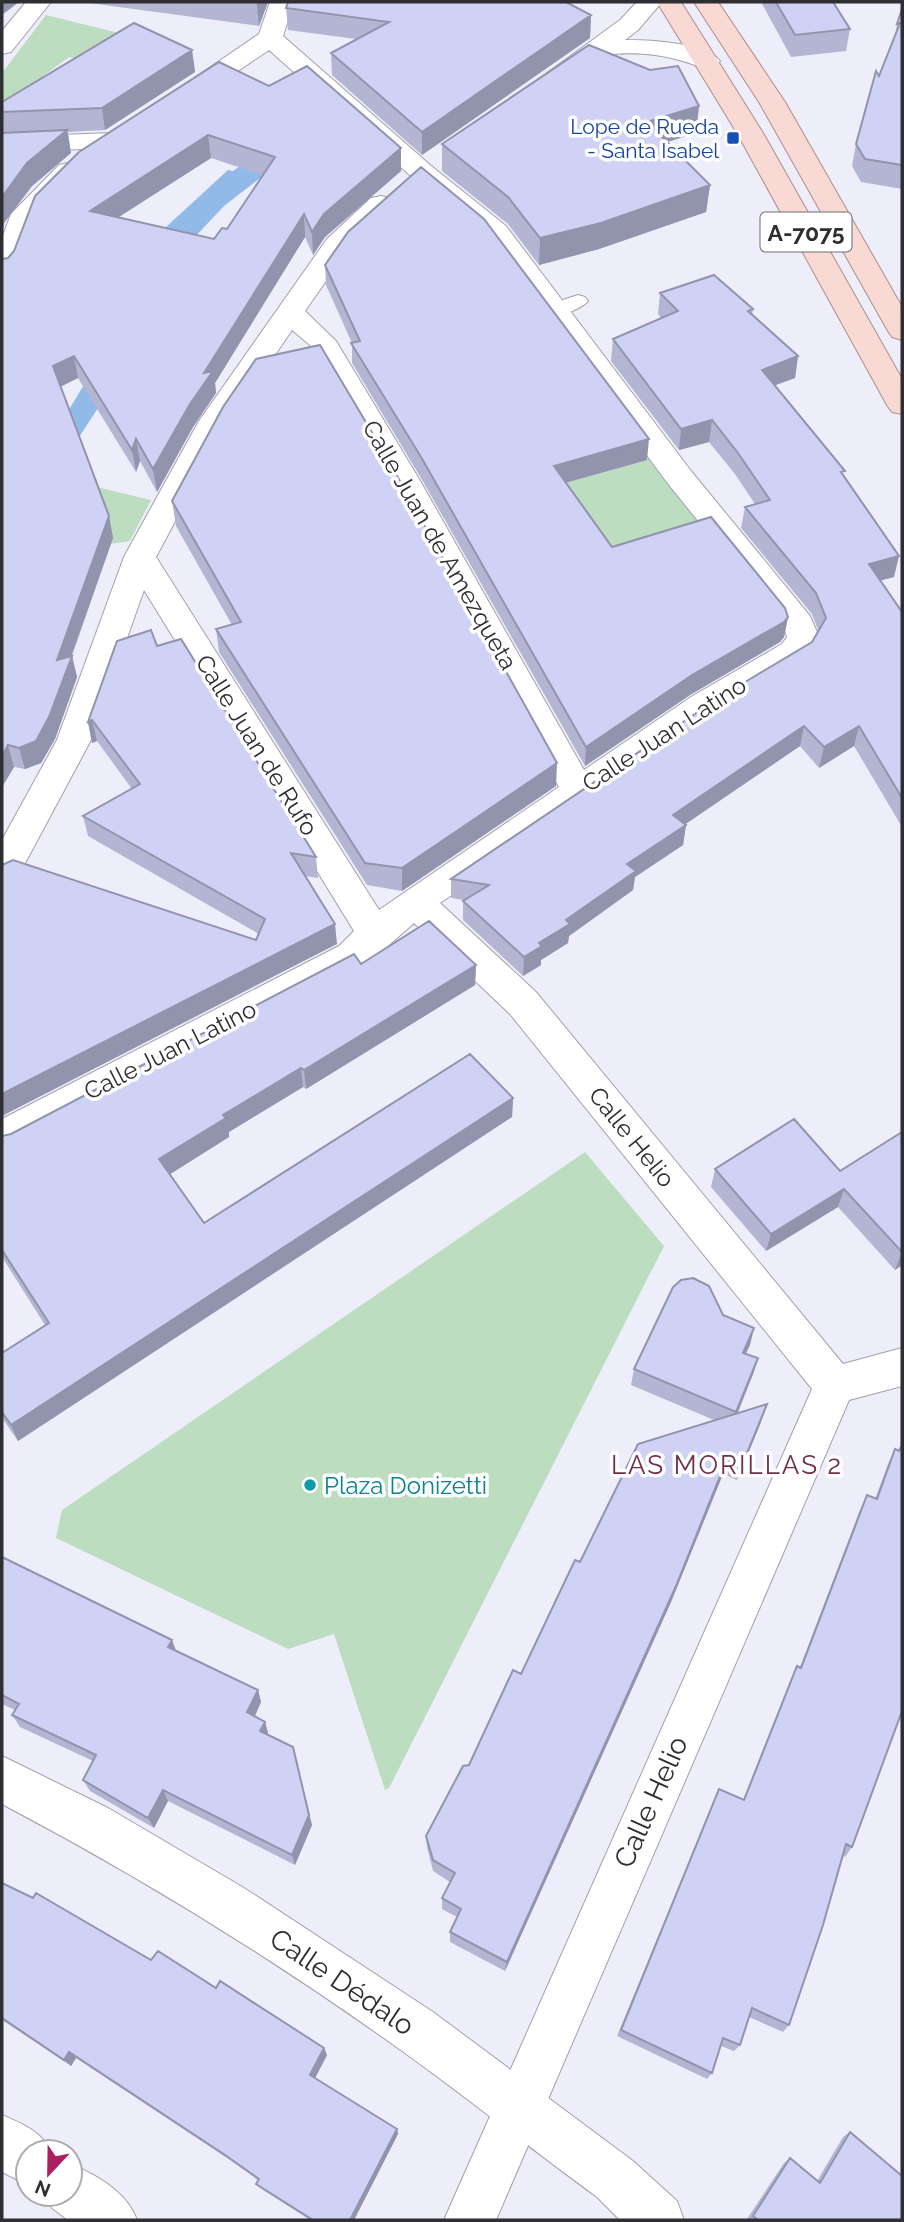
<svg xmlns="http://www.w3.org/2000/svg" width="904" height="2222" viewBox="0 0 904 2222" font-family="Raleway,sans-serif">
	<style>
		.green { fill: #bcddbf }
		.water { fill: #92bae9 }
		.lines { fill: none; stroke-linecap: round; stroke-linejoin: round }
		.service-casing { stroke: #a1a1ac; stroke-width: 2 }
		.pedestrian-casing { stroke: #a1a1ac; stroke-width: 2 }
		.minor-casing { stroke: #a1a1ac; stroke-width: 2 }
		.primary-casing { stroke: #ae8d88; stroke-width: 2 }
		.service { fill: #fff; fill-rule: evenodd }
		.pedestrian { fill: #fff; fill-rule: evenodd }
		.minor { fill: #fff; fill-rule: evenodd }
		.primary { fill: #f8d9d3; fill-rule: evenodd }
		.wall { fill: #b3b5d3; fill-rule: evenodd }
		.shaded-wall { fill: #9293ac }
		.building { fill: #d0d2f5; stroke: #9293ac; stroke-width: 2; fill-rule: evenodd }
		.transit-dot { fill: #1a4fb4; stroke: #fff; stroke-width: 2.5 }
		.culture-dot { fill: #0f9aa8; stroke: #fff; stroke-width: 2.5 }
		.labels { text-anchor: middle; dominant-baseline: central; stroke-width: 7; stroke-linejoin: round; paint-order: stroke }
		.far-transit-label { font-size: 21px; fill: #164399; stroke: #fff; text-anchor: end }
		.shield { fill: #fff; stroke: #6d6d70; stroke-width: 2 }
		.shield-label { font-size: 23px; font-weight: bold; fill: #2f2f33 }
		.street-label { font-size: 24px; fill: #2f2f33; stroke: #fff }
		.culture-label { font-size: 24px; fill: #0d838f; stroke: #fff; text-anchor: start }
		.neighbourhood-label { font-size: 26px; letter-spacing: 2px; fill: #722e48; stroke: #fff }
		.near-street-label { font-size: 28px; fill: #2f2f33; stroke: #fff }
	</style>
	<rect width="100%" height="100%" fill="#eeeefa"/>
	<path class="green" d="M46,15L135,37L96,64L69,57L43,76L55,83L2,114V73Z
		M651,458L711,537L610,567L554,486Z
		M84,484L151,500L130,541L110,544Z
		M585,1152L664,1246L389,1788L385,1790L334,1634L288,1649L56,1538L62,1510Z"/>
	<path class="water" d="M332,113L259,179L224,206L192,240L116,380L54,476L51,439L90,375L166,227L228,170L233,171L269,145Z"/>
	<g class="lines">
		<defs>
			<path id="service" d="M578,295L585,297L588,301C580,310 560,317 548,313L545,309L548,305Z"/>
			<path id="pedestrian" d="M2,1756L108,1808L244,1888L433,2012L633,2161L677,2201L684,2220H620L597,2197C530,2148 465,2096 398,2048C272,1958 139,1876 2,1804Z"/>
			<path id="minor" d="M26,2H51L11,52L2,54V31Z
				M270,2H294L283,36L430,165L506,226L691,471L810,616L819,637L806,660L715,715L440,903L536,992L843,1364L902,1348V1386L849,1400L496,2220H444L812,1389L510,1014L414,923L365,966L16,1150L2,1154V1119L339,946L354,931L144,590L91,740L15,882L2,886V840L57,740L124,557L199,421L327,239L371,198L381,196L391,198L395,204L347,251L305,311L336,341L419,479L584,770L691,697L782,644L787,637L784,627L669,485L486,238L412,177L269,50L195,100L186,103L177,100L173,95L177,90L259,34ZM292,330L311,346L389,479L559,787L379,910L156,557L224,430Z
				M637,2H662L638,30L625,40C647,40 706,42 720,61L716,66C702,70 692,63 679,60C658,54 629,51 607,55C584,58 573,91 546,84L542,79L546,74L620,20Z
				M113,133L122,135L126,141L122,147L2,153V137Z
				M68,163L77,165L81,171L37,217L16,272L12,278L2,280V238L11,214L59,165Z
				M2,2115C21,2123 43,2132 51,2152H28V2185L2,2172Z
				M70,2164C97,2175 127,2192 137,2220H68L52,2208L46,2194H70Z"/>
			<path id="primary" d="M657,2H681L763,133L902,379V414L892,412L887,405L737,133Z
				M694,2H718L785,102L902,307V340L892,337L888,331L759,102Z"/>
		</defs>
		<use href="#service" class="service-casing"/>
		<use href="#pedestrian" class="pedestrian-casing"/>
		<use href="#minor" class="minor-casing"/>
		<use href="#primary" class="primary-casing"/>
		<use href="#service" class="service"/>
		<use href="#pedestrian" class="pedestrian"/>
		<use href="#minor" class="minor"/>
		<use href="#primary" class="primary"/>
	</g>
	<path class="wall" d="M82,2H268L259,26Z
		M761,2H833L850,29L846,51L791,57Z
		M286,8L591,15L590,38L422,155L332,75L331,53L356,39L288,30Z
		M902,9V189L861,182L852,166L856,144L879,76L895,36L897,24Z
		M192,50L195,72L105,130L68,132L71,153L32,186L4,223L2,235V102Z
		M219,62L401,171L325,237L313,255L305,237L215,383L216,393L193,427L157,492L140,461L136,472L78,378L61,387L109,516L113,538L72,656L77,677L55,739L41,763L25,769L14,767L2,787V259L8,258ZM211,158L263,175L227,229L214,239L118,217Z
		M699,106L696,133L667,142L710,185L706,212L599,249L539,265L508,224L442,171V144Z
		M325,265L647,460L566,483L612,547L788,617L784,637L780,642L690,695L585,766L421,478L352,363V343L326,285Z
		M660,293L753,309L752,315L798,356L795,378L775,385L844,476L894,577L880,580L902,612V827L854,746L819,768L800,746L685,824L686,825L683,845L635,877L633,890L569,936L568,943L541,960V965L523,976L463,920V901L464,900L451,898V879L812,642L818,630L812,614L741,528L745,507L755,504L735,474L709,442L679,450L611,361L613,339L661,318L658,314Z
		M172,501L556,786L402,891L367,885L219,652L216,629L232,625L176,526Z
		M157,646L316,857L318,878L305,876L337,944L256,940L259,934L88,836L83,816L132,789L97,741L92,743L88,722Z
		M361,964L476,965L475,985L306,1089L303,1087L229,1132V1137L170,1174L204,1223L513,1098L512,1117L18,1441L2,1418V1353L45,1325L2,1257V1136L11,1134Z
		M902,1132V1265L895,1270L838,1207L766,1251L711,1187L715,1169L840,1171Z
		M723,1315L750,1345L746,1353L758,1358L753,1374L738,1413L761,1422L737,1480L723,1474L671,1602L505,1971L450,1942V1932L457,1917L442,1909V1898L450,1882L433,1871L427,1847L426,1836L469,1765L521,1674L580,1562L714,1420L631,1385L634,1369Z
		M895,1449L899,1451L852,1847L845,1857L843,1856L789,2025L783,2032L749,2017L740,2045L734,2051L721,2046L712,2073L707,2079L617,2036L719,1789L743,1800L791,1679L797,1666L800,1667L860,1510L867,1495L875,1499L888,1464Z
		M2,1557L176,1651L258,1690L261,1702L255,1716L265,1722L268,1733V1735L312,1825L295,1865L168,1801L154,1828L90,1791L83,1780L93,1761L20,1727L12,1715L15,1710L2,1704Z
		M2,1883L151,1960L216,1988L324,2048L327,2055L315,2078L397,2129L398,2134L354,2220H310L260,2188L256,2184L258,2180L230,2160L76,2058L71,2066L2,2020Z
		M850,2132L902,2220H748L747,2219L784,2163L790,2158L817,2181L843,2137Z"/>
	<path class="shaded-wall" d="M2,2H19L2,15Z
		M258,2H268L259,26L257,4Z
		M591,15L590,38L422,155V132Z
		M192,50L195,72L105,130L102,108Z
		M699,106L696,133L645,149L647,122Z
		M67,130L71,153L32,186L4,223L2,235V197L27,163Z
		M208,135L211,158L94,233L90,211Z
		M401,148V171L325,237L313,255L312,232L324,214Z
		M710,185L706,212L599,249L539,265L540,238Z
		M304,214L305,237L215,383L216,393L193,427L157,492L153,469L204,373Z
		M74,356L78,378L57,388L53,366Z
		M798,356L795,378L759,391L762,370Z
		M712,420L709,442L679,450L681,429Z
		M136,439L140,461L136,472L132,450Z
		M649,439L647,460L553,486L554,466Z
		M109,516L113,538L62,682L57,660Z
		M899,556L894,577L864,585L869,564Z
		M788,617L784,637L780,642L690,695L585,766L586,747L692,675Z
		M72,656L77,677L55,739L41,763L25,769L19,748Z
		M92,720L97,741L92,743L88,722Z
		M804,726L800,746L671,834L673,815Z
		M859,726L854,746L819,768L824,747Z
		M8,745L14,767L2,787V756Z
		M557,763L556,786L402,891V868Z
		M686,825L683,845L635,877L633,890L569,936L568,943L541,960V965L523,976L524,957L627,864Z
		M335,924L337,944L2,1116V1094Z
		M476,965L475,985L306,1089L304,1070Z
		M301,1068L303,1087L229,1132V1137L164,1178L159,1159L223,1115Z
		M513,1098L512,1117L18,1441L11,1425Z
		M844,1189L838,1207L766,1251L771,1234Z
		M902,1252V1265L895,1270Z
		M754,1328L750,1345L738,1369L743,1353Z
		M758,1358L753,1374L731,1428L736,1412Z
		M767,1404L761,1422L737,1480L743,1463Z
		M728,1456L723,1474L671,1602L505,1971L507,1962Z
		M172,1640L177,1653L168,1647Z
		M258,1690L261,1702L251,1724L247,1712Z
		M265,1722L268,1733L263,1743L260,1731Z
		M296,1759L312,1825L295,1865L292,1855Z
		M163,1790L168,1801L154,1828L148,1818Z
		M324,2048L327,2055L313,2082L310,2075Z
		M69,2052L76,2058L71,2066L64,2060Z
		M397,2129L398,2134L354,2220H350Z"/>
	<path class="building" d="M288,2H566L591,15L422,132L331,53L389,22L286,8Z
		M776,2H833L850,29L795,35Z
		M902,9V165L865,159L856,144L876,71L879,76L900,23L897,24Z
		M134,23L192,50L102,108L2,112V102Z
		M589,45L650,70L678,66L699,106L647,122L710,185L601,223L540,238L508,197L442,144Z
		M219,62L269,86L307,66L401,148L324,214L312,232L304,214L204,373L213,371L190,404L153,469L136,439L132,450L74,356L53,366L109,516L57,660L72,656L49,717L36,741L19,748L8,745L2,756V259L8,258L14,251L35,196L79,152ZM208,135L275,157L227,229L222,228L214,239L90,211Z
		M67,130L27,163L2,197V133Z
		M421,167L484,219L649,439L554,466L612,547L711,517L785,608L788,617L784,622L692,675L586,747L421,457L351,343L360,341L325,265L348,232Z
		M714,275L753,309L748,311L798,356L762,370L845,471L841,472L899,556L869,564L902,612V798L859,726L824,747L804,726L673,815L686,825L627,864L636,871L566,920L570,924L539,943L542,946L524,957L463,901L489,885L451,879L720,697L812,642L826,618L816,593L745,507L770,500L738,453L712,420L681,429L613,339L678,311L660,293Z
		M320,345L386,456L557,763L402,868L365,863L216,629L241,622L172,501L223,407L256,359Z
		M151,630L157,646L181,639L316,857L291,853L335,924L2,1094V865L13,860L256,940L265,919L83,816L140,784L92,720L88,722L117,641Z
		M429,921L476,965L304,1070L301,1068L223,1115L226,1118L159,1159L204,1223L470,1054L513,1098L11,1425L2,1412V1353L49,1323L2,1250V1136L11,1134L354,954L361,964Z
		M794,1119L840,1171L902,1132V1252L844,1189L771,1234L715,1169Z
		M693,1278L709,1286L723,1315L754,1328L743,1353L758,1358L736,1412L634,1369L673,1287L681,1280Z
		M767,1404L743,1463L728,1456L676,1586L507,1962L450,1932L461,1909L442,1898L455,1873L433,1860L426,1836L463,1766L469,1765L513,1670L521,1674L575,1560L580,1562L638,1444Z
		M902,1445V1711L852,1847L846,1844L823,1925L789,2025L752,2008L740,2045L723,2038L712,2073L621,2030L719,1789L744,1800L797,1666L801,1668L867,1495L877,1499L895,1449L899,1451Z
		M2,1557L172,1640L168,1647L258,1690L247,1712L265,1722L260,1731L293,1747L309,1815L292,1855L163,1790L148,1818L83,1780L96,1755L12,1715L19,1704L2,1695Z
		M2,1883L33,1898L36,1893L151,1960L158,1951L216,1988L220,1981L324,2048L310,2075L397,2129L350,2220H313L256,2184L259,2179L225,2155L69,2052L64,2060L2,2018Z
		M850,2132L902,2176V2220H758L753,2216L790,2158L820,2183Z"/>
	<rect class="transit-dot" x="726" y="131" width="14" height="14" rx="3.5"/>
	<circle class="culture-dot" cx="310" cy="1485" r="7"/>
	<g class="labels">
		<g class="far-transit-label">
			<text x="719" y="126">Lope de Rueda<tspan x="719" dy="24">- Santa Isabel</tspan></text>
		</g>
		<rect class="shield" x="760.5" y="212.5" width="91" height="39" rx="5"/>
		<g class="shield-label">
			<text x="806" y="232">A-7075</text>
		</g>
		<g class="street-label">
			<text transform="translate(440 545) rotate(60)">Calle Juan de Amezqueta</text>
			<text transform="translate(664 734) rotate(-33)">Calle Juan Latino</text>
			<text transform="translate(257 745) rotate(58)">Calle Juan de Rufo</text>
			<text transform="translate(170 1050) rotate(-27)">Calle Juan Latino</text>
			<text transform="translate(632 1137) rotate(51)">Calle Helio</text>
		</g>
		<g class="culture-label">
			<text x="324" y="1485">Plaza Donizetti</text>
		</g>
		<g class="neighbourhood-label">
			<text x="727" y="1465">LAS MORILLAS 2</text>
		</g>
		<g class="near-street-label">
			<text transform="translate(651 1802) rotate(-66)">Calle Helio</text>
			<text transform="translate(342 1982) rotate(34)">Calle Dédalo</text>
		</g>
	</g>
	<rect width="904" height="2222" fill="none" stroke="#2f2f33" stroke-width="7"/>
	<g transform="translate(49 2173) rotate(202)"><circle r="33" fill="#ffffff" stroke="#acacad" stroke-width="2"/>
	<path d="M0-5L12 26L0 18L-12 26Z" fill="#aa2061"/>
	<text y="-10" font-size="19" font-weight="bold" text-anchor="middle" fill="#2f2f33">N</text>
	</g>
</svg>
